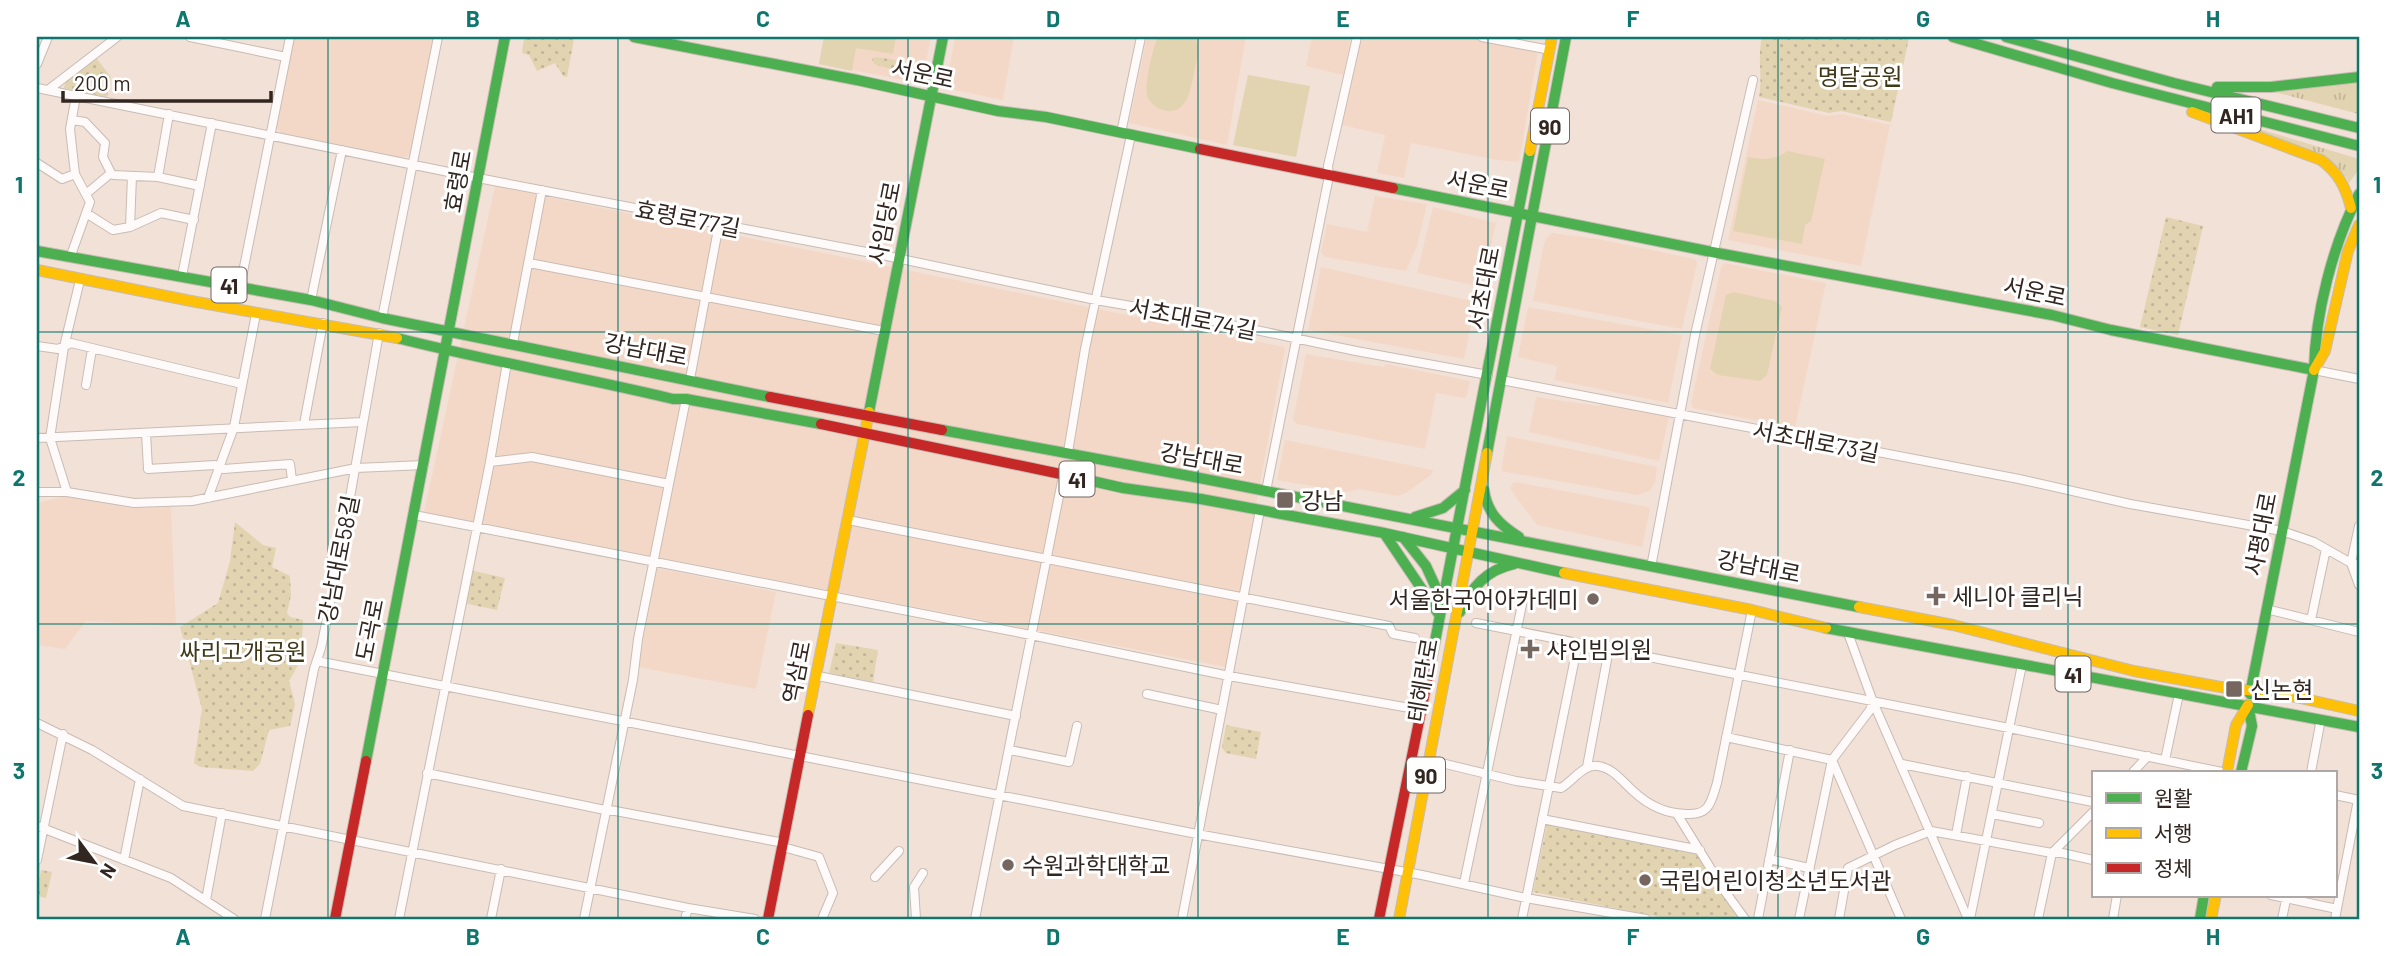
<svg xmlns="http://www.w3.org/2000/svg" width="2396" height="956" viewBox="0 0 2396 956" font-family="Barlow,'Noto Sans KR',sans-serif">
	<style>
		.built { fill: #f4d8c7 }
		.grass { fill: url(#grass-tufts) }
		.park { fill: url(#park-dots) }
		.garden { fill: #e2d3b1 }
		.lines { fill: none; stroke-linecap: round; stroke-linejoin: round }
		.street-casing { stroke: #c8bcb4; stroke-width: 10 }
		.fast-casing { stroke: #c8bcb4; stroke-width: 12 }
		.slow-casing { stroke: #c8bcb4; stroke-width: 12 }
		.jam-casing { stroke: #c8bcb4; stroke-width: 12 }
		.street { stroke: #fdfaf9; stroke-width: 8 }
		.fast { stroke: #4caf50; stroke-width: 10 }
		.slow { stroke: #ffc107; stroke-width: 10 }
		.jam { stroke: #c62828; stroke-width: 10 }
		.grid { fill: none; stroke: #0f766e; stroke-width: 2; stroke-opacity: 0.55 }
		.poi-dot { fill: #756760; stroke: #fff; stroke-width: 2.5 }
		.labels { text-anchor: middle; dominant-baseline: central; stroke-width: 6; stroke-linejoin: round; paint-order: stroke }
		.shield { fill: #fff; stroke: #706763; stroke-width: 2 }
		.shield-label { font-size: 21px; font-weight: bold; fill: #322620 }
		.street-label { font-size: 23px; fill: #322620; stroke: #fff }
		.park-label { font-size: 23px; fill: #403816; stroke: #fff }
		.poi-label { font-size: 23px; fill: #322620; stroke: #fff; text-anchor: start }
		.neatline { fill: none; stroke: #0f766e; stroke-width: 2.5 }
		.grid-label { font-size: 23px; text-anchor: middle; font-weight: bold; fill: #0f766e }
	</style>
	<defs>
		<pattern id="grass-tufts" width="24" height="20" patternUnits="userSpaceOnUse" patternTransform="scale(1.75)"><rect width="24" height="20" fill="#e2d3b1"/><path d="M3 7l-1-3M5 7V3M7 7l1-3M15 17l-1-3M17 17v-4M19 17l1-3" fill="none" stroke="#c2b598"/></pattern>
		<pattern id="park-dots" width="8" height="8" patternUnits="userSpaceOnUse" patternTransform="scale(1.75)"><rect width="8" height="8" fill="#e2d3b1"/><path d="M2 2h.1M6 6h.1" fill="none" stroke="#c2b598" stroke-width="1.8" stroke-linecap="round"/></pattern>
	</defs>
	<rect width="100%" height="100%" fill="#f2e1d7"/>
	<path class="built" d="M293,37H434L411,154L406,157H399L281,133L276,127Z
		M824,37H931L923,77L915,82L819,64Z
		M955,37H1014L1003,100L950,89L947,81Z
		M1147,37H1246L1227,145L1129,123Z
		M1312,37H1351L1343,75L1306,66Z
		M1360,37H1464L1538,51L1519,162L1497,160L1411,143L1404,178L1377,173L1385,135L1342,125Z
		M1758,100L1828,116L1842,114L1890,125L1861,266L1728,240Z
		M495,186L1284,347L1285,349L1226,667L424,512Z
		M1375,196L1427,204L1417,246L1406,271L1325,257L1321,252L1327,224L1367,232Z
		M1433,207L1496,223L1482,287L1417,273Z
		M1552,233L1598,239L1695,259L1697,263L1682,329L1533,301L1543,248L1546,238Z
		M1725,263L1826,283L1795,428L1693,408L1691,403L1721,267Z
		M1321,267L1476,302L1464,359L1308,330Z
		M1528,307L1682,335L1668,403L1555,380L1557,366L1518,357Z
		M1306,354L1384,367L1386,364L1470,381L1467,395L1465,398L1436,393L1425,449L1297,424L1293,420Z
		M1536,397L1598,406L1603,404L1669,417L1659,461L1529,432Z
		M1507,436L1657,467L1655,483L1649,491L1637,495L1501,471Z
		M1285,440L1433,470L1431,475L1406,493L1398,496L1358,489L1347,492L1277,480Z
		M1516,482L1648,507L1650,510L1642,547L1537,525L1510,489L1512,484Z
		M65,496L131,508L171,507L176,626L86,621L65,649L37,645V503Z
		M657,568L776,592L756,689L638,667Z"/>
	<path class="grass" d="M2359,79V114L2263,89Z
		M2233,121L2359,159V169L2349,183L2346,177Z"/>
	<path class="park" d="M527,37H560L574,39L567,77L563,76L555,63L537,71L529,55L522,53L524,38Z
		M1762,37L1909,38L1891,122L1841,111L1829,113L1759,97C1763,75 1757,59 1762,37Z
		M875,57L896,60L894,70L874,64L872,59Z
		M96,58L111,77L107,97L64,88L65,82Z
		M2166,217L2203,226L2178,335L2140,327Z
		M235,522L263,545L276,548L272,567L290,576L291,595L287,613L290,617L303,620L301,660L289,681L295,704L290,726L269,730L260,764L253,771L200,767L194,763L202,709L180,627L218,603L230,561Z
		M470,570L505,578L497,610L463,603Z
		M836,643L878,650L873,682L829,673Z
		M1226,725L1261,732L1256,759L1226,753L1222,748Z
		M1547,824L1699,853L1741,919H1670L1533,892Z
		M41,870L52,872L46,898L37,896Z"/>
	<path class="garden" d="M824,37H896L893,54L856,48L852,71L819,64Z
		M1158,37H1194C1201,48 1198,56 1195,68C1191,85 1189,117 1163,110C1156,108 1150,103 1147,96C1144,85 1153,47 1158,37Z
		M1248,75L1310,86L1296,157L1233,145Z
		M1788,151L1825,159L1811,221L1805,225L1802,244L1733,231L1748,157C1765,160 1774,160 1788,151Z
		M1733,292L1775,301L1782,307L1767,375L1760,381L1718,375L1710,369L1726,295Z"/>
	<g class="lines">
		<defs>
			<path id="street" d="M190,37L286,57
				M1482,37L1550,50
				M37,64L48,37
				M37,88L478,178L887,256L1096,300L1189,316L1356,351L1488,375
				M48,90L117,37
				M72,120L85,122L105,143L103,157L111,173
				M1121,133L1141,37
				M37,163L62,179L75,174
				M111,173L113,175L158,177L200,186
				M158,177L169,114
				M86,194L111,173
				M86,213L113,230L130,227L161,213L194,220
				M130,227L132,176
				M70,258L90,202L75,174L70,129L76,96
				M529,263L884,331
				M182,276L212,123
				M240,287L290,37
				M311,300L342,150
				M382,318L438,37
				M513,343L542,190
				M37,346L58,349L71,343L242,384
				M2314,370L2359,379
				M690,379L719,224
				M1501,380L2019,479L2130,504L2282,531L2314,542L2351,563L2359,565
				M86,385L92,349
				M304,424L323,323
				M146,433L148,469L215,465L224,469L290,464L292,480
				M37,438L362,422
				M1068,452L1085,349L1131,135
				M490,462L532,457L669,484
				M1266,491L1329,176L1328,166L1357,37
				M37,492H67L134,503L192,501L356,468L424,465
				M67,492L50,438L64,347L80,280
				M208,498L234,427L256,314
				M414,515L1031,635L1229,676L1421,710
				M848,520L1389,626L1393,634L1415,638
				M2359,526L2351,563L2359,585
				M1651,567L1695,335L1753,80
				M2266,609L2359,632
				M2311,620L2326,549
				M1476,623L2009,728L2222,772
				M1848,633L1873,702L1968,919
				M317,661L1197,834L1422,875L1526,898L1646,919
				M818,676L1016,716
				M1147,694L1222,710
				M37,723L92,750L183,806L688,908L755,919
				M1726,737L1832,760L1901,919
				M1010,750L1069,762L1077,726
				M1429,760L1516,781L1561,788C1573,781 1583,764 1598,766C1613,768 1622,781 1633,791C1648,805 1666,814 1687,814C1710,815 1711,802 1717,783L1752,610
				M2165,760L2179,694
				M1902,764L2093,802
				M1587,767L1609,649
				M2133,772L2148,756
				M2311,772L2321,719
				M427,773L605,810
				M2335,795L2359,800
				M605,809L784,843
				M1677,814L1724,890L1745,919
				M1992,814L2039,823
				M1542,819L1700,850
				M37,826L171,878L234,919
				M1956,835L1967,776
				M783,847L819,857L833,893L822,919
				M1769,859L1809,868
				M37,860L63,734
				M124,860L140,779
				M875,877L899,851
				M1464,883L1524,595
				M2271,895L2337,909
				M206,900L222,813
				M265,919L314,669L321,648L340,554L379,333
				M399,919L490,462L507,363
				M491,919L501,869
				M584,919L633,680L638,639L686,399
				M685,919L688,908
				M916,919L914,887L923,873
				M975,919L1063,476
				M1182,919L1260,510
				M1522,919L1578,643
				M1758,919L1790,750
				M1799,919L1832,760L1870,710L1873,702
				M1839,919L1848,868L1895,845L1931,831L2052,853H2062L2093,860
				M1970,919L2022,665
				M2038,919L2052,853L2093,812
				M2113,919L2117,895
				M2282,919L2287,895
				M2335,919L2358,800"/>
			<path id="fast" d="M634,37L857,80L998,111L1046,117L1200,149
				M1953,37L2112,83L2359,146
				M2006,37L2174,83L2359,128
				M2217,87H2271L2359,77
				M1393,188L1712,252L2052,315L2111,330L2314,370
				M37,251L311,300L382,318L770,397
				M397,338C488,361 581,377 673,399H686L821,424
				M869,412L943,37
				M942,430L1179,474L1859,607
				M1487,453L1566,37
				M1070,476L1123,488L1201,499L1384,533L1564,573
				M1484,490C1487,513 1500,525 1519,537
				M1415,517L1443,508L1465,490
				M1384,533L1440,616
				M1403,537L1426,566L1442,601
				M1460,612C1472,587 1486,570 1514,564
				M1826,628L2359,727
				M1431,662L1530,151
				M2250,694L2314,370C2315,314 2333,244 2359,194
				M366,761L505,37
				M2241,772L2252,726L2248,705
				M2200,919L2204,895"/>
			<path id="slow" d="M2192,112L2321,160C2338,172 2346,188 2351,208
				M1530,151L1552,37
				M37,270L191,301L397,338
				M2314,370L2325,351L2348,251L2359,225
				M1564,573L1752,610L1826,628
				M1859,607L1953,625L2134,671L2226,688L2277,693L2359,711
				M808,715L869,412
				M2227,772L2236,725L2248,705
				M1399,919L1487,453
				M2211,919L2216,895"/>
			<path id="jam" d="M1200,149L1393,188
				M770,397L942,430
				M821,424L1070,476
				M335,919L366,761
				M768,919L808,715
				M1379,919L1431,662"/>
		</defs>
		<use href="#street" class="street-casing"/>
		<use href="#fast" class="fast-casing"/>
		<use href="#slow" class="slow-casing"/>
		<use href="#jam" class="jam-casing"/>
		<use href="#street" class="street"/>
		<use href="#fast" class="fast"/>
		<use href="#slow" class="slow"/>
		<use href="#jam" class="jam"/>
	</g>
	<path class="grid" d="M328,37V919M618,37V919M908,37V919M1198,37V919M1488,37V919M1778,37V919M2068,37V919M37,332H2359M37,624H2359"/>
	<g class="poi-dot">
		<rect x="1276" y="491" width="18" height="18" rx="3.5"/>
		<path d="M1932.5 585.5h7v7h7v7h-7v7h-7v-7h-7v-7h7z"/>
		<circle cx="1593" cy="599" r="7"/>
		<path d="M1526.5 638.5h7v7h7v7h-7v7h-7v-7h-7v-7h7z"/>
		<rect x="2225" y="680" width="18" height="18" rx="3.5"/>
		<circle cx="1008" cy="865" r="7"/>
		<circle cx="1645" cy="880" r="7"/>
	</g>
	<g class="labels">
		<g class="shield">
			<rect x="2211.5" y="97.5" width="49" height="35" rx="5"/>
			<rect x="1531" y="108.5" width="38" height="35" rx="5"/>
			<rect x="211.5" y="267.5" width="35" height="35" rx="5"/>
			<rect x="1059.5" y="461.5" width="35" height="35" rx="5"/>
			<rect x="2055.5" y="656.5" width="35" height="35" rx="5"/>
			<rect x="1407" y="757.5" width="38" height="35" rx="5"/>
		</g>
		<g class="shield-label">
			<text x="2236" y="115">AH1</text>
			<text x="1550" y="126">90</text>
			<text x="229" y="285">41</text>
			<text x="1077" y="479">41</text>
			<text x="2073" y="674">41</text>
			<text x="1426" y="775">90</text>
		</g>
		<g class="street-label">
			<text transform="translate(923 73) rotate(12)">서운로</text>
			<text transform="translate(457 181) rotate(-80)">효령로</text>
			<text transform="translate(1478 184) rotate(11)">서운로</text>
			<text transform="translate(688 218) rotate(11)">효령로77길</text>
			<text transform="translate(884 223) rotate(-79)">사임당로</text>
			<text transform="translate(1483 288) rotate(-79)">서초대로</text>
			<text transform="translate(2035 291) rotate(12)">서운로</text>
			<text transform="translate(1193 318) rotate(11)">서초대로74길</text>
			<text transform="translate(646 349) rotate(11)">강남대로</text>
			<text transform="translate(1816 441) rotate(11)">서초대로73길</text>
			<text transform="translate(1202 458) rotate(10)">강남대로</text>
			<text transform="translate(2260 534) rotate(-79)">사평대로</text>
			<text transform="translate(338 559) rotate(-79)">강남대로58길</text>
			<text transform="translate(1759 566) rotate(11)">강남대로</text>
			<text transform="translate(369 630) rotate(-79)">도곡로</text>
			<text transform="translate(796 672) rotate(-79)">역삼로</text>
			<text transform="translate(1422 680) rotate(-80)">테헤란로</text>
		</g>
		<g class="park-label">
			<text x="1860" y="76">명달공원</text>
			<text x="243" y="651">싸리고개공원</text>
		</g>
		<g class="poi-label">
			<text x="1301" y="500">강남</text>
			<text x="1952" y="596">세니아 클리닉</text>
			<text x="1579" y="599" text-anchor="end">서울한국어아카데미</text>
			<text x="1546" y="649">샤인빔의원</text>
			<text x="2250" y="689">신논현</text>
			<text x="1022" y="865">수원과학대학교</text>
			<text x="1659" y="880">국립어린이청소년도서관</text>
		</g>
	</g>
	<rect width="2396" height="956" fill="none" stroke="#ffffff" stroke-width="77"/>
	<rect x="2092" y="771" width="245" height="126" fill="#ffffff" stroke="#ada8a6" stroke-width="2"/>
	<rect x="2106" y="793" width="35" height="10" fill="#4caf50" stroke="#ada8a6" stroke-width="2"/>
	<text x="2154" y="806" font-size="21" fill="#322620">원활</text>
	<rect x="2106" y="828" width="35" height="10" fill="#ffc107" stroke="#ada8a6" stroke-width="2"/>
	<text x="2154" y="841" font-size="21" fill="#322620">서행</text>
	<rect x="2106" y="863" width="35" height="10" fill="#c62828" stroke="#ada8a6" stroke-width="2"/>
	<text x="2154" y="876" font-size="21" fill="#322620">정체</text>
	<g transform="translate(94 862) rotate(122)" stroke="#ffffff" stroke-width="5" paint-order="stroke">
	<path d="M0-5L12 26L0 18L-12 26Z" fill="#322620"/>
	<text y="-10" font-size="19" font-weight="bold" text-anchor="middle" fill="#322620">N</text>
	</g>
	<path d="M63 91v10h208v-10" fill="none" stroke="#322620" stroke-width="3.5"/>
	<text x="74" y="91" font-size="21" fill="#322620" stroke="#ffffff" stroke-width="5" paint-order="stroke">200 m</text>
	<rect x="38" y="38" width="2320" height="880" class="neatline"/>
	<g class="grid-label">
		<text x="183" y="27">A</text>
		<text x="473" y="27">B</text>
		<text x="763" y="27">C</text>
		<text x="1053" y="27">D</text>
		<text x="1343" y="27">E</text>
		<text x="1633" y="27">F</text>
		<text x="1923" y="27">G</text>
		<text x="2213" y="27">H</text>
		<text x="19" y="193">1</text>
		<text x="2377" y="193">1</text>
		<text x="19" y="486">2</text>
		<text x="2377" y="486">2</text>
		<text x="19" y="779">3</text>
		<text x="2377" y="779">3</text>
		<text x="183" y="945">A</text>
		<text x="473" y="945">B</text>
		<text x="763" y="945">C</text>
		<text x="1053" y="945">D</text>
		<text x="1343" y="945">E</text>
		<text x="1633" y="945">F</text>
		<text x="1923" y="945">G</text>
		<text x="2213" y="945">H</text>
	</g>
</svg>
